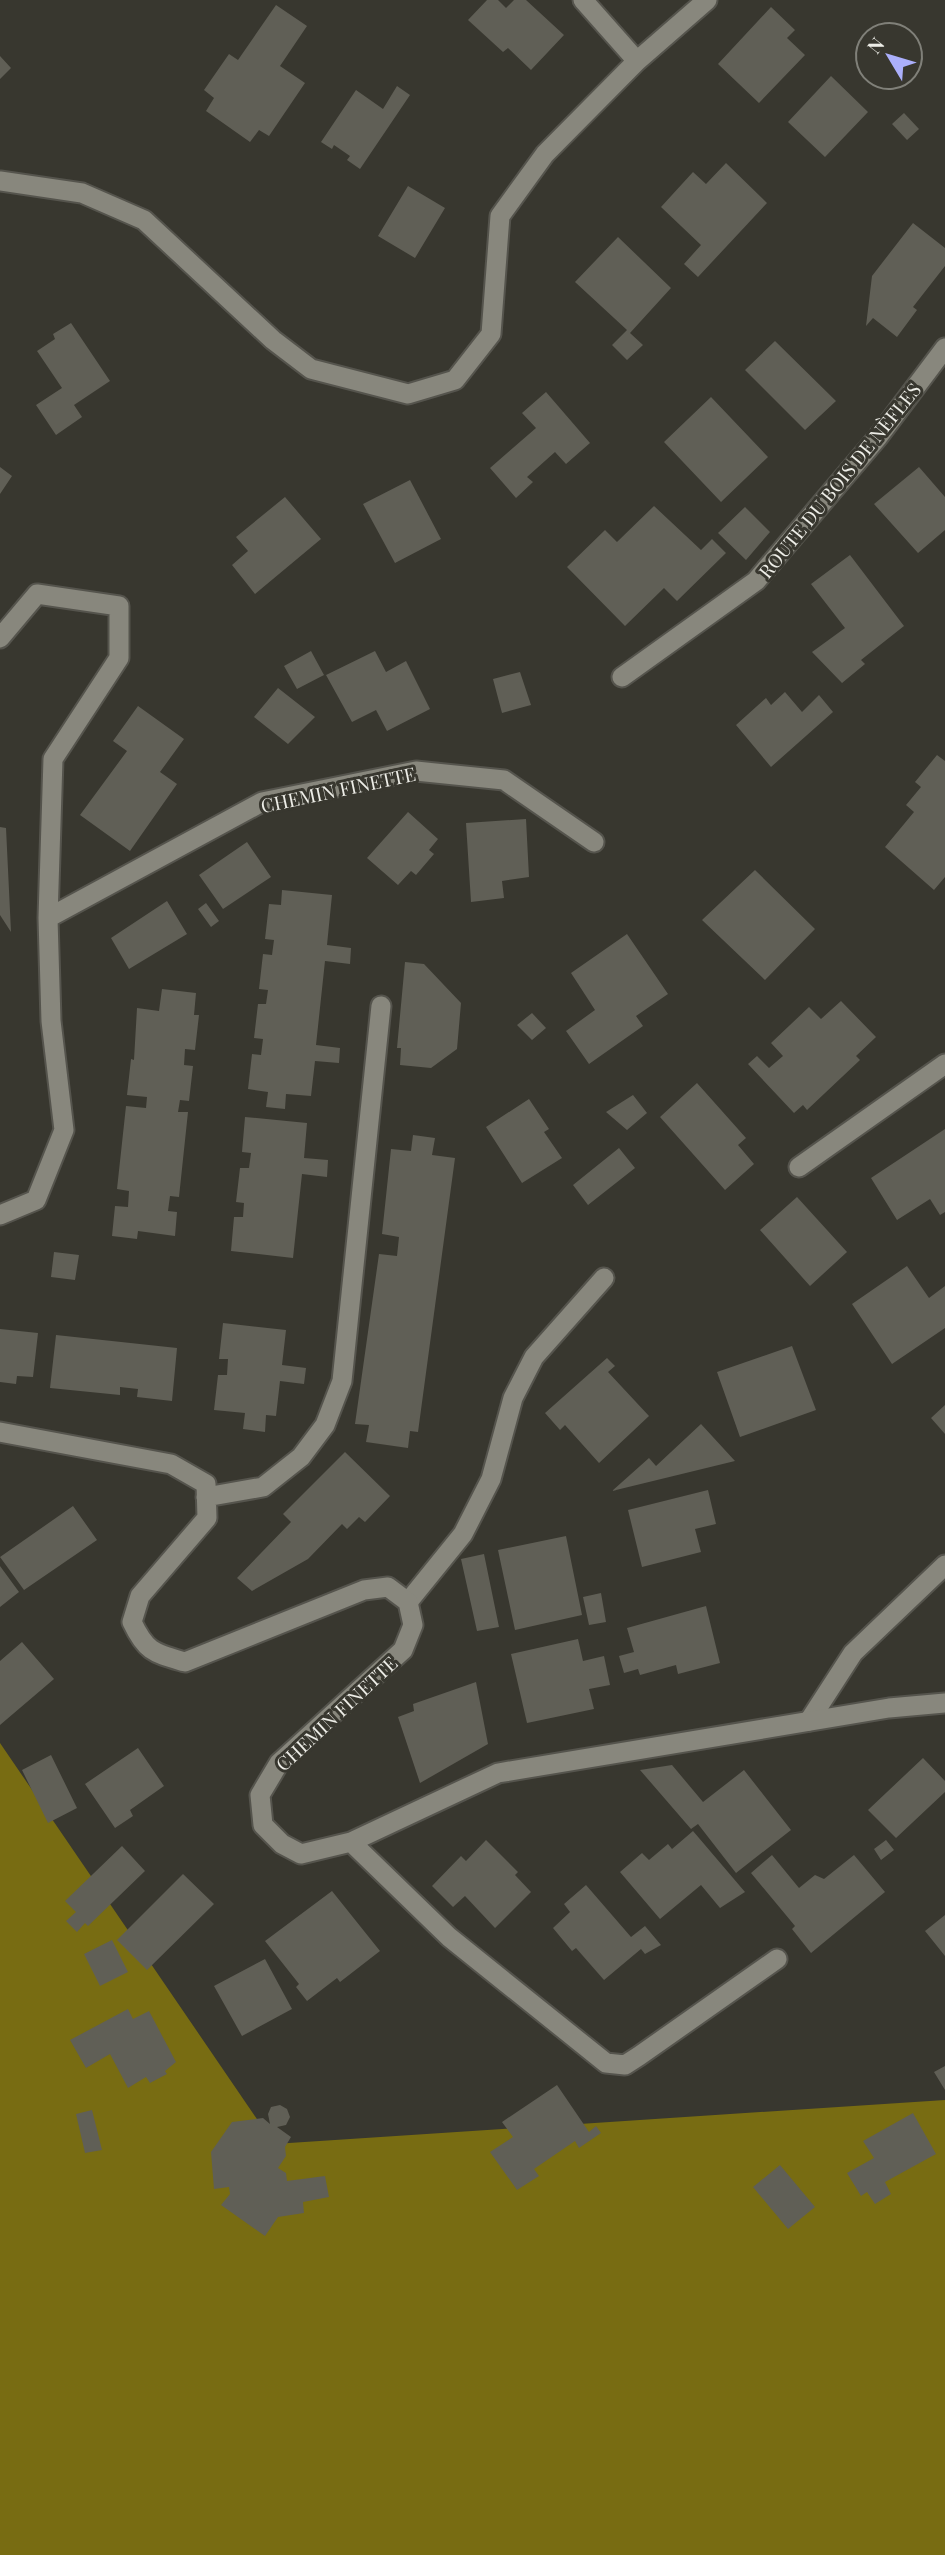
<svg xmlns="http://www.w3.org/2000/svg" width="945" height="2555" viewBox="0 0 945 2555" font-family="'Playfair Display',serif">
	<style>
		.forest { fill: #786c12 }
		.building { fill: #605f56 }
		.lines { fill: none; stroke-linecap: round; stroke-linejoin: round }
		.service-casing { stroke: #55544d; stroke-width: 23 }
		.minor-casing { stroke: #55544d; stroke-width: 23 }
		.service { stroke: #88877d; stroke-width: 19 }
		.minor { stroke: #88877d; stroke-width: 19 }
		.labels { text-anchor: middle; dominant-baseline: central; stroke-width: 6; stroke-linejoin: round; paint-order: stroke }
		.street-label { font-size: 19px; fill: #edede7; stroke: #38372f }
	</style>
	<rect width="100%" height="100%" fill="#38372f"/>
	<path class="forest" d="M0,1743L274,2144L945,2100V2555H0Z"/>
	<path class="building" d="M487,0H498L506,8L514,0H526L564,35L531,70L508,48L503,52L468,20Z
		M276,5L307,26L280,66L305,83L269,136L259,130L250,142L206,111L214,98L204,90L229,54L238,60Z
		M771,7L795,30L787,38L805,55L759,103L718,64Z
		M0,56L11,68L0,79Z
		M831,76L868,112L825,157L788,122Z
		M397,86L410,95L360,169L347,160L350,156L334,145L332,149L321,142L356,90L383,109Z
		M904,113L919,129L907,140L892,124Z
		M726,163L767,203L698,277L684,264L701,245L661,207L693,172L706,184Z
		M408,186L445,208L415,258L378,236Z
		M913,223L945,248V266L913,307L917,310L897,337L873,318L866,326L872,276Z
		M618,237L671,288L630,333L643,345L627,360L612,345L627,330L575,282Z
		M71,323L110,381L74,405L82,417L56,435L36,405L62,388L37,351L55,339L53,334Z
		M775,341L836,401L805,430L745,370Z
		M546,392L590,443L566,464L555,452L527,477L533,482L516,498L490,468L536,428L522,413Z
		M711,397L768,457L721,502L664,442Z
		M0,467L12,476L0,494Z
		M919,467L945,497V530L918,553L874,504Z
		M410,480L441,539L395,563L363,504Z
		M285,497L321,539L255,594L232,565L248,551L236,537Z
		M654,506L701,550L712,539L726,553L677,601L664,588L625,626L567,567L605,530L617,542Z
		M745,507L770,532L746,560L718,533Z
		M850,555L904,626L861,660L865,664L842,683L812,652L845,628L811,584Z
		M311,651L324,675L297,689L284,666Z
		M375,651L386,672L406,661L430,709L387,731L376,710L352,722L326,675Z
		M520,672L531,705L502,713L493,679Z
		M278,688L315,717L288,744L254,717Z
		M785,692L802,712L819,695L833,712L771,767L736,725L766,698L771,705Z
		M138,706L184,739L160,772L177,784L130,851L80,815L127,751L113,741Z
		M937,755L945,761V877L934,890L885,847L914,812L906,805L921,787L915,782Z
		M408,812L438,839L429,850L434,854L416,875L411,871L398,885L367,858Z
		M526,819L529,877L502,881L504,898L471,902L466,823Z
		M0,827L6,828L11,932L0,915Z
		M247,842L271,877L223,909L199,875Z
		M755,870L815,929L765,980L702,920Z
		M282,890L332,895L327,945L351,948L350,964L325,961L316,1045L340,1048L339,1063L315,1061L311,1096L286,1094L285,1109L266,1107L268,1092L248,1089L252,1054L261,1055L263,1039L254,1038L258,1004H266L268,990L259,989L263,954L272,955L274,940L265,939L269,904L281,905Z
		M167,901L187,934L129,969L111,938Z
		M206,903L219,921L211,927L198,909Z
		M627,934L668,994L636,1016L643,1026L589,1064L566,1031L595,1010L571,973Z
		M405,962L424,964L461,1003L457,1049L431,1068L400,1065L401,1048H397Z
		M162,989L196,993L194,1015H199L195,1050L185,1049L184,1065L193,1066L189,1101L180,1100L178,1112H188L179,1197L170,1196L168,1211L177,1212L175,1236L138,1231L137,1239L112,1236L115,1206L128,1207L129,1191L117,1189L126,1106L146,1108L147,1097L127,1095L131,1059L134,1060L137,1008L159,1011Z
		M841,1001L876,1037L856,1056L860,1060L807,1110L803,1105L794,1113L748,1064L757,1056L769,1068L783,1056L771,1043L809,1007L821,1019Z
		M532,1013L546,1028L532,1040L517,1025Z
		M697,1083L746,1138L738,1145L754,1164L725,1190L660,1117Z
		M633,1095L647,1113L627,1130L606,1112Z
		M529,1099L549,1129L544,1132L562,1158L522,1183L486,1127Z
		M245,1117L307,1123L304,1158L328,1160L327,1177L302,1174L293,1258L231,1251L234,1217H243L244,1203L236,1202L240,1168H249L251,1153L242,1152Z
		M945,1129V1212L940,1215L930,1199L897,1220L871,1178Z
		M413,1135L435,1138L432,1155L455,1158L418,1432L410,1431L408,1448L366,1442L369,1425L355,1424L379,1254L397,1256L399,1237L382,1234L391,1149L411,1151Z
		M619,1148L635,1168L588,1205L573,1185Z
		M797,1197L847,1252L810,1286L760,1230Z
		M54,1252L79,1255L75,1280L51,1277Z
		M907,1266L929,1298L945,1286V1328L892,1364L852,1304Z
		M223,1323L286,1330L282,1365L306,1368L304,1384L280,1381L276,1416L266,1415L265,1432L243,1429L245,1413L214,1410L218,1375H227L228,1359H219Z
		M0,1329L38,1333L33,1377L17,1376L16,1384L0,1382Z
		M56,1335L177,1348L172,1401L137,1397L138,1389L120,1387V1395L50,1388Z
		M792,1346L816,1410L740,1437L717,1372Z
		M607,1358L615,1366L608,1372L649,1416L599,1463L565,1425L560,1430L545,1413Z
		M945,1405V1434L931,1418Z
		M701,1424L735,1461L612,1491L649,1458L656,1466Z
		M345,1452L390,1496L365,1522L359,1517L347,1529L342,1524L308,1559L252,1591L237,1578L291,1522L283,1514Z
		M708,1490L716,1524L695,1529L701,1552L642,1567L628,1510Z
		M73,1506L97,1540L24,1590L0,1557Z
		M566,1536L582,1615L515,1630L498,1550Z
		M484,1554L499,1627L477,1631L461,1559Z
		M0,1566L19,1592L0,1607Z
		M601,1593L606,1622L589,1625L583,1597Z
		M706,1606L720,1663L678,1674L676,1665L640,1675L638,1669L624,1673L619,1656L634,1652L627,1628Z
		M578,1639L583,1661L604,1656L610,1685L589,1689L594,1709L527,1723L511,1654Z
		M22,1642L54,1679L0,1725V1661Z
		M476,1682L488,1744L420,1783L398,1717L414,1711L413,1704Z
		M138,1748L164,1786L130,1810L133,1816L115,1828L85,1784Z
		M51,1755L77,1808L48,1823L22,1770Z
		M923,1758L945,1781V1792L896,1838L868,1810Z
		M672,1765L703,1802L744,1770L791,1830L736,1873L698,1824L691,1829L640,1770Z
		M693,1831L745,1892L720,1908L701,1885L660,1919L620,1872L642,1853L649,1860L668,1844L672,1849Z
		M486,1840L518,1872L515,1875L531,1892L495,1928L465,1896L453,1907L432,1886L461,1856L466,1861Z
		M886,1840L894,1850L881,1860L874,1849Z
		M122,1846L145,1871L88,1926L85,1923L77,1932L66,1921L76,1912L65,1901Z
		M772,1855L799,1888L815,1875L824,1879L854,1855L885,1892L811,1953L792,1929L795,1926L751,1873Z
		M183,1874L214,1904L147,1970L117,1940Z
		M586,1885L631,1937L645,1926L661,1945L645,1954L641,1949L604,1980L576,1948L572,1951L553,1928L570,1912L564,1904Z
		M332,1891L380,1951L340,1982L337,1978L307,2001L296,1987L299,1984L265,1941Z
		M945,1915V1956L925,1931Z
		M112,1940L128,1972L100,1986L84,1954Z
		M265,1959L292,2009L242,2036L214,1986Z
		M128,2009L133,2019L149,2011L176,2062L165,2071L167,2074L150,2083L146,2077L128,2088L110,2054L86,2068L70,2040Z
		M945,2066V2090L934,2072Z
		M557,2085L589,2132L596,2126L601,2133L579,2148L575,2141L534,2169L539,2176L517,2190L490,2152L513,2137L502,2122Z
		M280,2105L287,2109L290,2117L286,2125L277,2127L291,2137L285,2147L286,2156L278,2168L286,2173L287,2181L325,2176L329,2197L303,2202L304,2213L278,2217L265,2236L221,2205L230,2194L229,2187L214,2189L211,2152L232,2122L263,2118L270,2124L268,2114L271,2107Z
		M92,2110L102,2150L85,2153L76,2114Z
		M913,2113L936,2154L885,2182L891,2194L875,2204L867,2192L861,2196L847,2173L874,2158L863,2141Z
		M780,2165L815,2207L788,2229L753,2187Z"/>
	<g class="lines">
		<defs>
			<path id="service" d="M408,1602L463,1534L491,1479L513,1398L534,1357L604,1278
				M809,1721L853,1653L945,1565"/>
			<path id="minor" d="M583,0L637,61
				M0,181L82,193L144,220L273,340L311,369L408,394L455,380L491,334L500,216L545,154L637,61L707,0
				M0,638L37,594L119,606V658L53,759L48,918L51,1021L64,1130L36,1200L0,1215
				M622,677L756,581L878,437L945,348
				M48,918L262,802L416,771L504,780L594,842
				M799,1167L945,1064
				M0,1432L171,1464L206,1484L207,1518L140,1596L132,1622C146,1652 154,1653 185,1662L364,1590L388,1587L408,1602L413,1625L403,1650L279,1763L260,1795L263,1825L282,1844L301,1854L351,1842L498,1773L889,1708L945,1703
				M206,1497L263,1487L301,1457L325,1425L342,1381L381,1006
				M351,1842L449,1937L606,2063L625,2065L639,2056L777,1959"/>
		</defs>
		<use href="#service" class="service-casing"/>
		<use href="#minor" class="minor-casing"/>
		<use href="#service" class="service"/>
		<use href="#minor" class="minor"/>
	</g>
	<g class="labels">
		<g class="street-label">
			<text transform="translate(839 480) rotate(-51)">ROUTE DU BOIS DE NÈFLES</text>
			<text transform="translate(338 789) rotate(-12)">CHEMIN FINETTE</text>
			<text transform="translate(336 1713) rotate(-43)">CHEMIN FINETTE</text>
		</g>
	</g>
	<g transform="translate(889 56) rotate(308)"><circle r="33" fill="#38372f" stroke="#808079" stroke-width="2"/>
	<path d="M0-5L12 26L0 18L-12 26Z" fill="#abaffb"/>
	<text y="-10" font-size="19" font-weight="bold" text-anchor="middle" fill="#edede7">N</text>
	</g>
</svg>
